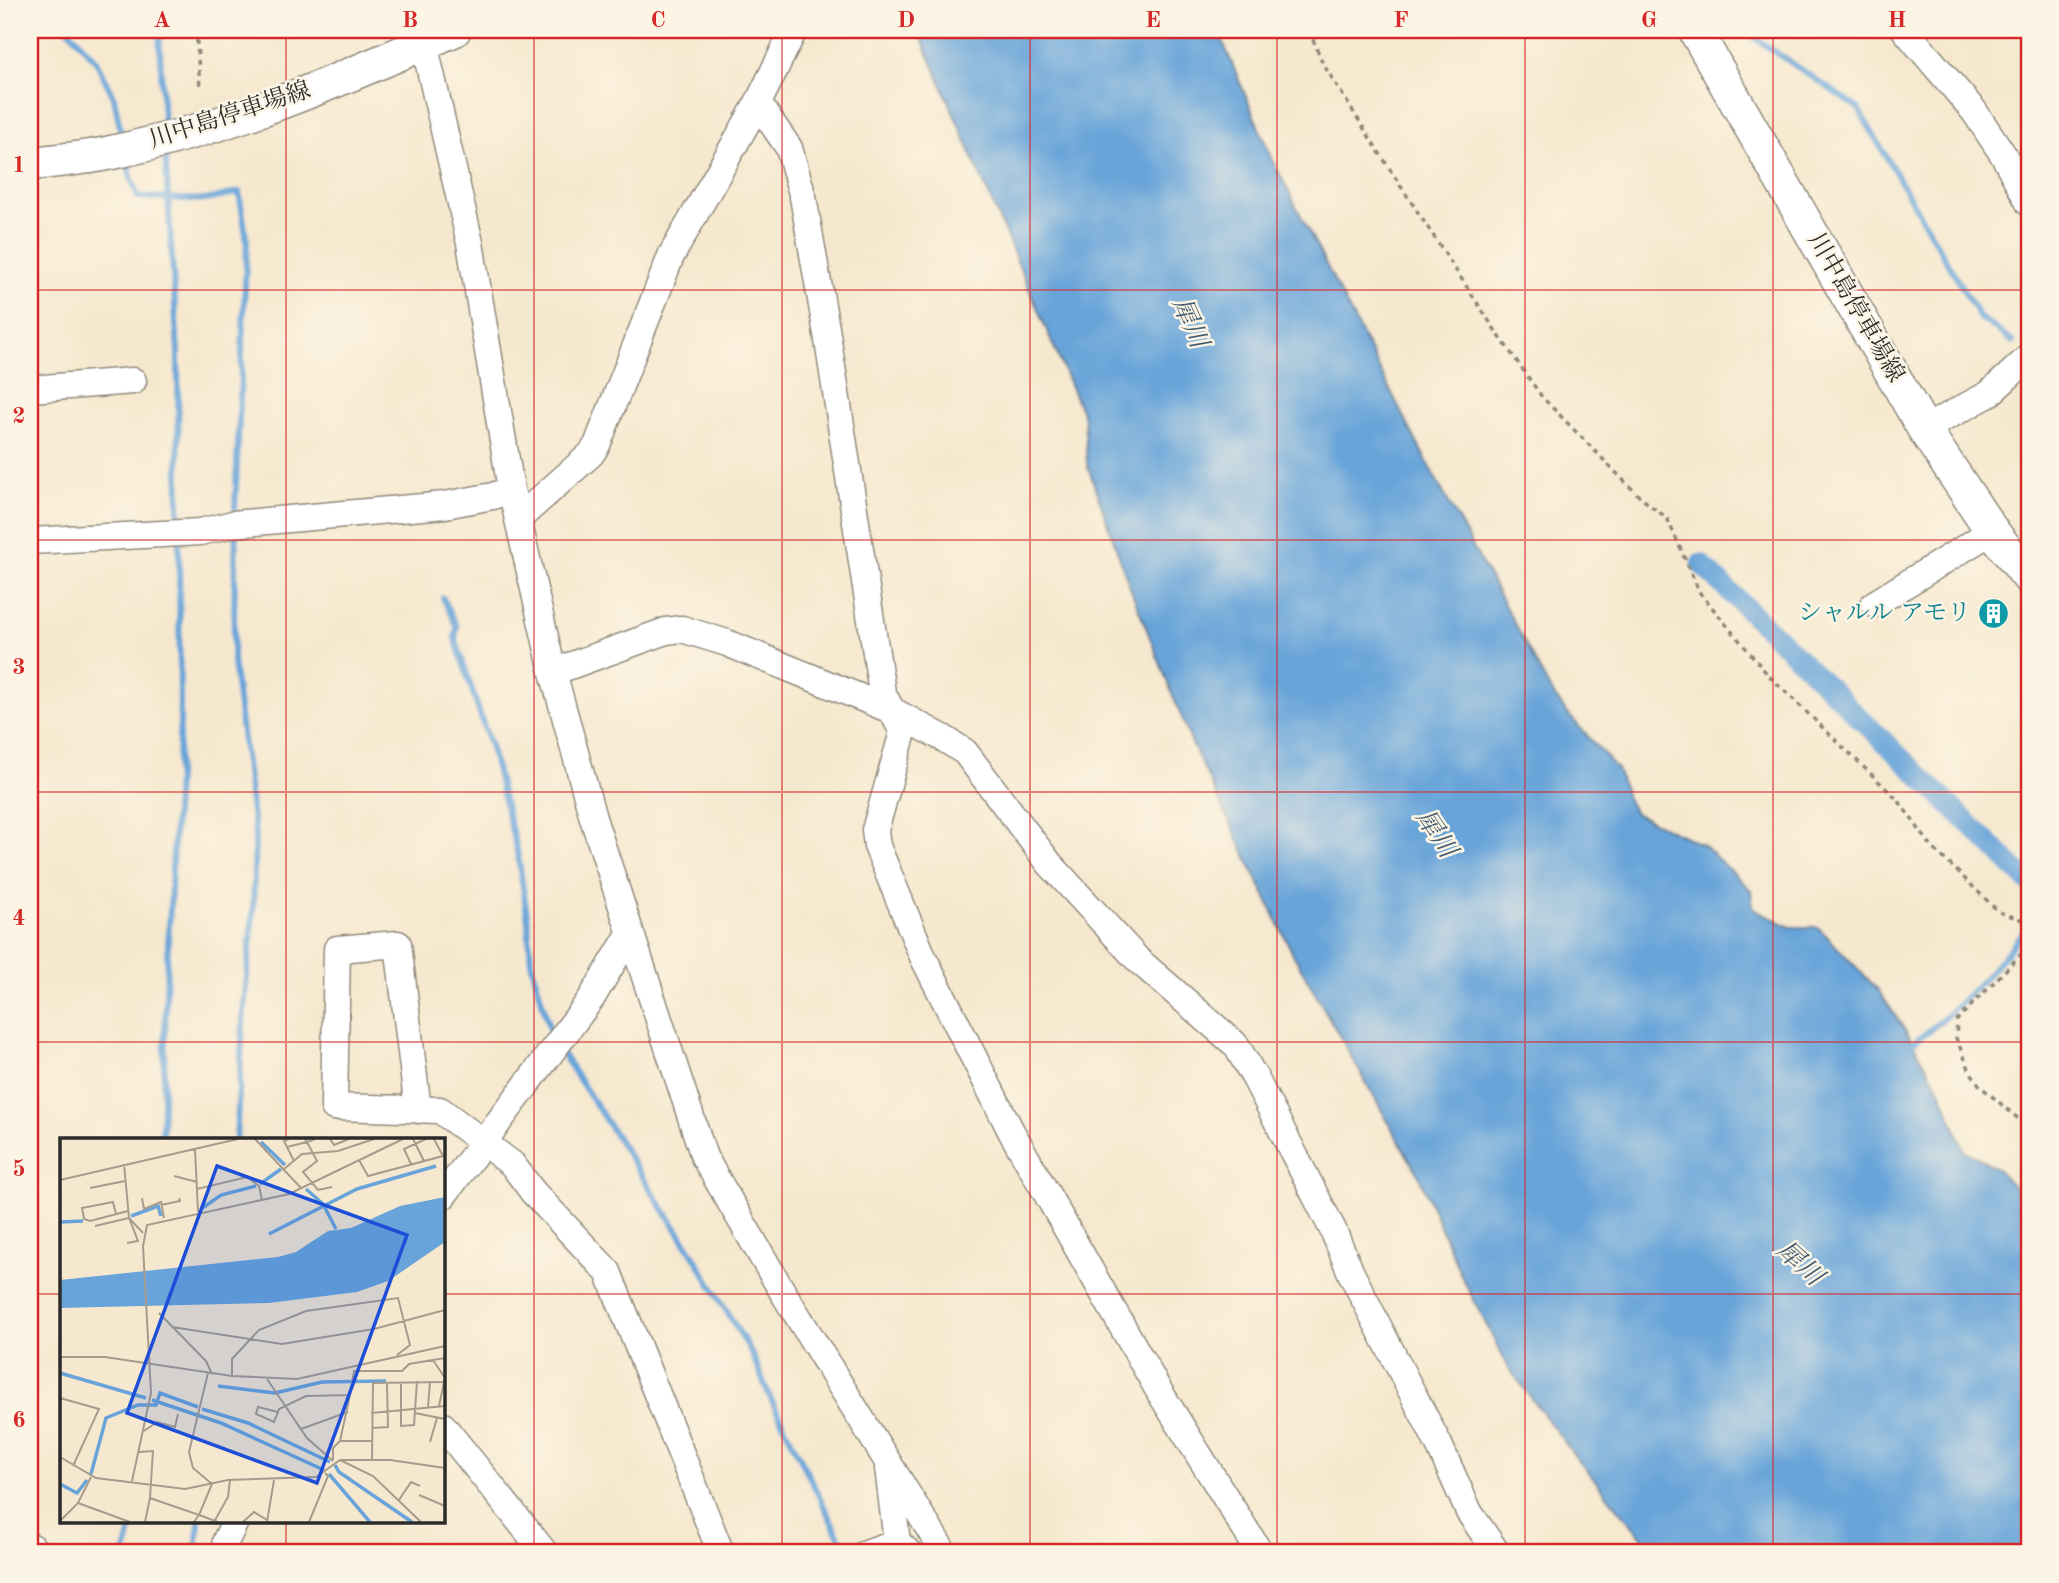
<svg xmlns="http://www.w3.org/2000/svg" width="2059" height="1583" viewBox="0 0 2059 1583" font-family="'Old Standard TT','Noto Serif JP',serif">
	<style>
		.water { fill: #68a4d9; stroke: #4a6882; stroke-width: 2 }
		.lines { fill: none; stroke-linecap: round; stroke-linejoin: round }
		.stream { stroke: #68a4d9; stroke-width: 6 }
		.canal { stroke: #68a4d9; stroke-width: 21 }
		.minor-casing { stroke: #908a7c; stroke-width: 29 }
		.major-casing { stroke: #908a7c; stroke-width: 36 }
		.path { stroke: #908a7c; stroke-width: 3.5; stroke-dasharray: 5 5; stroke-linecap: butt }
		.minor { stroke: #fff; stroke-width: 26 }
		.major { stroke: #fff; stroke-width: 33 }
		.grid { fill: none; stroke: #d62828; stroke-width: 2; stroke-opacity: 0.55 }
		.labels { text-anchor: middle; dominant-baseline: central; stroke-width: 5; stroke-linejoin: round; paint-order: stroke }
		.street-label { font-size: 24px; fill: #2b2b2b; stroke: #fcf5e5 }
		.culture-label { font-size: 24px; fill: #0d838f; stroke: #fcf5e5; text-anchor: end }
		.water-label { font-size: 26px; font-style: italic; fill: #435b71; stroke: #fcf5e5 }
		.inset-river { fill: none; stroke: #68a4d9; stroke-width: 3.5 }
		.inset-road { fill: none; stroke: #a59c8d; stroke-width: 2 }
		.view { fill: #1d4ed8; fill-opacity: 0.15; stroke: #1d4ed8; stroke-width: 3.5 }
		.inset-edge { fill: none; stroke: #2b2b2b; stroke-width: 3.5 }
		.neatline { fill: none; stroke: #d62828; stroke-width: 2.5 }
		.grid-label { font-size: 23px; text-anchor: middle; font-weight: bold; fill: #d62828 }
	</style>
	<rect width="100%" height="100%" fill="#fcf5e5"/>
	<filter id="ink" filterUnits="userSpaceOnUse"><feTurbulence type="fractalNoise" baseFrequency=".0143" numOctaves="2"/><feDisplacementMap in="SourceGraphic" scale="14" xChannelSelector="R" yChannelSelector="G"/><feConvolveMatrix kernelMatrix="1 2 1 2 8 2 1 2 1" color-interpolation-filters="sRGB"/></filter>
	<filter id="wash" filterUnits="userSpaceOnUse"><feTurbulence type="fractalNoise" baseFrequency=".00686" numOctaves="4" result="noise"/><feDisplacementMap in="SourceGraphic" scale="28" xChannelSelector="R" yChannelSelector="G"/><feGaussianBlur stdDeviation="1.57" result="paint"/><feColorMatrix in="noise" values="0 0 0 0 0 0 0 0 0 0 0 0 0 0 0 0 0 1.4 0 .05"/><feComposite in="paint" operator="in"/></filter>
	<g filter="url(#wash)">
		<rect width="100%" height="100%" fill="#f6e8ce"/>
		<path class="water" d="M918,30H1218L1272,159L1430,468L1551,691L1567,713L1617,769L1627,799L1636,814L1703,845L1751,890L1753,908L1790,927H1818L1878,990L1909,1036L1942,1094L1964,1150L1997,1169L2029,1203V1553H1655L1578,1460L1508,1367L1460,1273L1420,1178L1293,954L1193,746L1128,582L1087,464L1084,417Z"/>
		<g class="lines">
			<path class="stream" d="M69,30L96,61L114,98L122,138
				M159,30L164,129
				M1743,30L1858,108L1979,317L2013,342
				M165,151L178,352L179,528
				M127,159L131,178L138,197L206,200L239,192L247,241L235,508
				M443,598L457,627L455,638L490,745L518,855L528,921L531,962L552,1038
				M1913,1043C1956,1011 1996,968 2029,925
				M560,1050L694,1256L752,1354L769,1395L847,1553
				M162,1140L167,963L180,722L179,539
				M236,1140L244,1008L253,913L255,835L233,660L236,532
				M125,1553L133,1522
				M196,1553L199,1522"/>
			<path class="canal" d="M1701,564L2029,882"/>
		</g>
	</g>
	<g filter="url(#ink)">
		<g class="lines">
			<defs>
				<path id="minor" d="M421,30L470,243L511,489L553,672L593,818L704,1157L781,1289L944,1553
					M1905,30L1974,111L2004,156L2029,203
					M758,103L789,148L803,197L827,334L882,692L903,732L875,830L877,846L923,957L1011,1131L1159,1391L1260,1553
					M30,389L133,381
					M1924,429L1989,394L2029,357
					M518,519L591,454L597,445L671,256L758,103L794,30
					M30,541L200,532L233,524L445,505L493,496L511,489
					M1874,604L1992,531
					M553,672L666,631L682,629L727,643L891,710L943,738L965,752L1049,863L1138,960L1236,1045L1255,1078L1333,1230L1351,1273L1439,1445L1469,1512L1497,1553
					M418,1110L398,944L337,949L334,1107L440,1110L512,1164L533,1192L608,1272L721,1553
					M443,1196L591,999L630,934
					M443,1426L545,1553
					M888,1468L897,1542
					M224,1553L226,1540L235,1522
					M866,1553L897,1542L909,1553"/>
				<path id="major" d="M1695,30L1924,429L1992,531L2029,578
					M30,164C56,160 83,159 109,153C228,129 343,79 454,30
					M30,1550L32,1553"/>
			</defs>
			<use href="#minor" class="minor-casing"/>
			<use href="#major" class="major-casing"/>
			<path class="path" d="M196,30L200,87
				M1309,30L1323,64L1400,185L1495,330L1542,397L1641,498L1667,518L1700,593L1769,676L1898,800L1931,846L1999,912L2026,921L2029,926
				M2026,921L2029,910
				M2029,946L1957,1020L1956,1038L1970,1071L1980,1086L2029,1128"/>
			<use href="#minor" class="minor"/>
			<use href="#major" class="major"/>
		</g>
	</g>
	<path class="grid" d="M286,30V1140M534,30V1553M782,30V1553M1030,30V1553M1277,30V1553M1525,30V1553M1773,30V1553M30,290H2029M30,540H2029M30,792H2029M30,1042H2029M30,1294H61M443,1294H2029M286,1522V1553"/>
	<defs>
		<symbol id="building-disc" viewBox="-11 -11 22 22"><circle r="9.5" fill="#0f9aa8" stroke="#fcf5e5"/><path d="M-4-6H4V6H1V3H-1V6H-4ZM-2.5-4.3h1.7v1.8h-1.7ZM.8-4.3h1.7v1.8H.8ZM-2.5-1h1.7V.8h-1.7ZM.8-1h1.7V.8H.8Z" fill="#fff"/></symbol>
	</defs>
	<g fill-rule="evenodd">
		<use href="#building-disc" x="1976" y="596" width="35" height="35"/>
	</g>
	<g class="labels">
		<g class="street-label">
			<text transform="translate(230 116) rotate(-18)">川中島停車場線</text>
			<text transform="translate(1855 308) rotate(60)">川中島停車場線</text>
		</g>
		<g class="culture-label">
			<text x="1971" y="614">シャルル アモリ</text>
		</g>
		<g class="water-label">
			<text transform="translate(1189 323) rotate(66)">犀川</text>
			<text transform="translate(1435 834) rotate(56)">犀川</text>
			<text transform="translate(1799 1264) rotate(42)">犀川</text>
		</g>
	</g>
	<g transform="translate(60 1138)">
		<rect width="385" height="385" fill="#f6e8ce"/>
		<path d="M385,59V104L328,143L297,154L209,165L0,170V142L218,119L236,114L268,93L291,90L340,68Z" fill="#68a4d9"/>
		<path class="inset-river" d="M201,4L225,27M200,46L221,31M246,51L263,66L276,91M141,71L161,57L196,48M71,78L98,68L101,78M0,84L23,83M209,96L297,51L376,28M0,235L86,260M158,248L215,255L262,244L326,243M92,262L161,285L264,332M142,271L188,285L270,324M275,327L279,334L352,384M31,336L46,280L78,267H96L100,255L138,269M269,336L310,384M0,346L17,355L27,342"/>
		<path class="inset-road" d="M195,1L241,50M229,1L224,3L234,23M255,1L247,4L257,23L243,34L258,52L272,49M270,1L274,7L289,1M353,1L364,23M227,9L247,4L245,1M135,11L138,74M299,22L308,38L383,18L374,1M64,26L69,80L83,95M351,26L344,11L366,1M224,31L242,16L278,13L314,1M114,38L137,44M0,42L178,1M30,50L65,43M137,51L187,39L199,48L202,62M82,60L84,71L101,64L104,80M101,67L120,63L119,60M56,76L53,64L22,70L24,81L30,83L68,73M35,88L69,80L78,103L67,105M99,175L146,223L152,236M112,189L222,206L314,191L385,172M0,219H45L172,238L237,241L385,208M373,222L385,240M172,238V221L199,192L246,173L338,160L350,207L337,217M207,241L247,300L273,323M341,244V288L354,287L357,243M290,257L280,303H312M0,260L39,271L13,328M379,268L384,244M368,269L370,244M218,274L198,269L196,276L214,284L218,274L219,271L246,258L290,257L294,233H342L349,226L385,220M311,275L385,268M355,275L385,281M312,290L328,289L327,246M241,291L288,274M84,293L97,284L115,289L118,276M370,304L377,280M79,314L93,313L90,360L139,377L152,346L133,330L129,314L148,235M0,319L36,340L125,351L168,342L256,339L280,322H330L385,330M273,322V310L280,303M280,322L313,338L361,384M312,322L313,245L385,244M72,343L91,255L83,108L87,87L229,56L343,1M359,357L385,368M339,362L351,344L360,348M18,365L70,384M0,383L18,365L31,339M85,384L90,360M134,384L139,377L158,384M154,384L168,359L170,342M183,384L194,374L207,382M207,384L214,342M249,384L268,338L265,335"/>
		<path class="view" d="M157,28L347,97L257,345L67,275Z"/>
		<rect width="385" height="385" class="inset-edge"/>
	</g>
	<rect width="2059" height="1583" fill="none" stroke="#fcf5e5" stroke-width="77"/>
	<rect x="38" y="38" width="1983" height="1506" class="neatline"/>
	<g class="grid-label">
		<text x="162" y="27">A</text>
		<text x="410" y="27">B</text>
		<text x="658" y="27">C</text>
		<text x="906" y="27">D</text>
		<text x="1153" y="27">E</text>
		<text x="1401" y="27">F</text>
		<text x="1649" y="27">G</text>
		<text x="1897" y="27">H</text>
		<text x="19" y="172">1</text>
		<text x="19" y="423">2</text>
		<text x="19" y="674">3</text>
		<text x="19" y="925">4</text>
		<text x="19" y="1176">5</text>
		<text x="19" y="1427">6</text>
	</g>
</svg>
